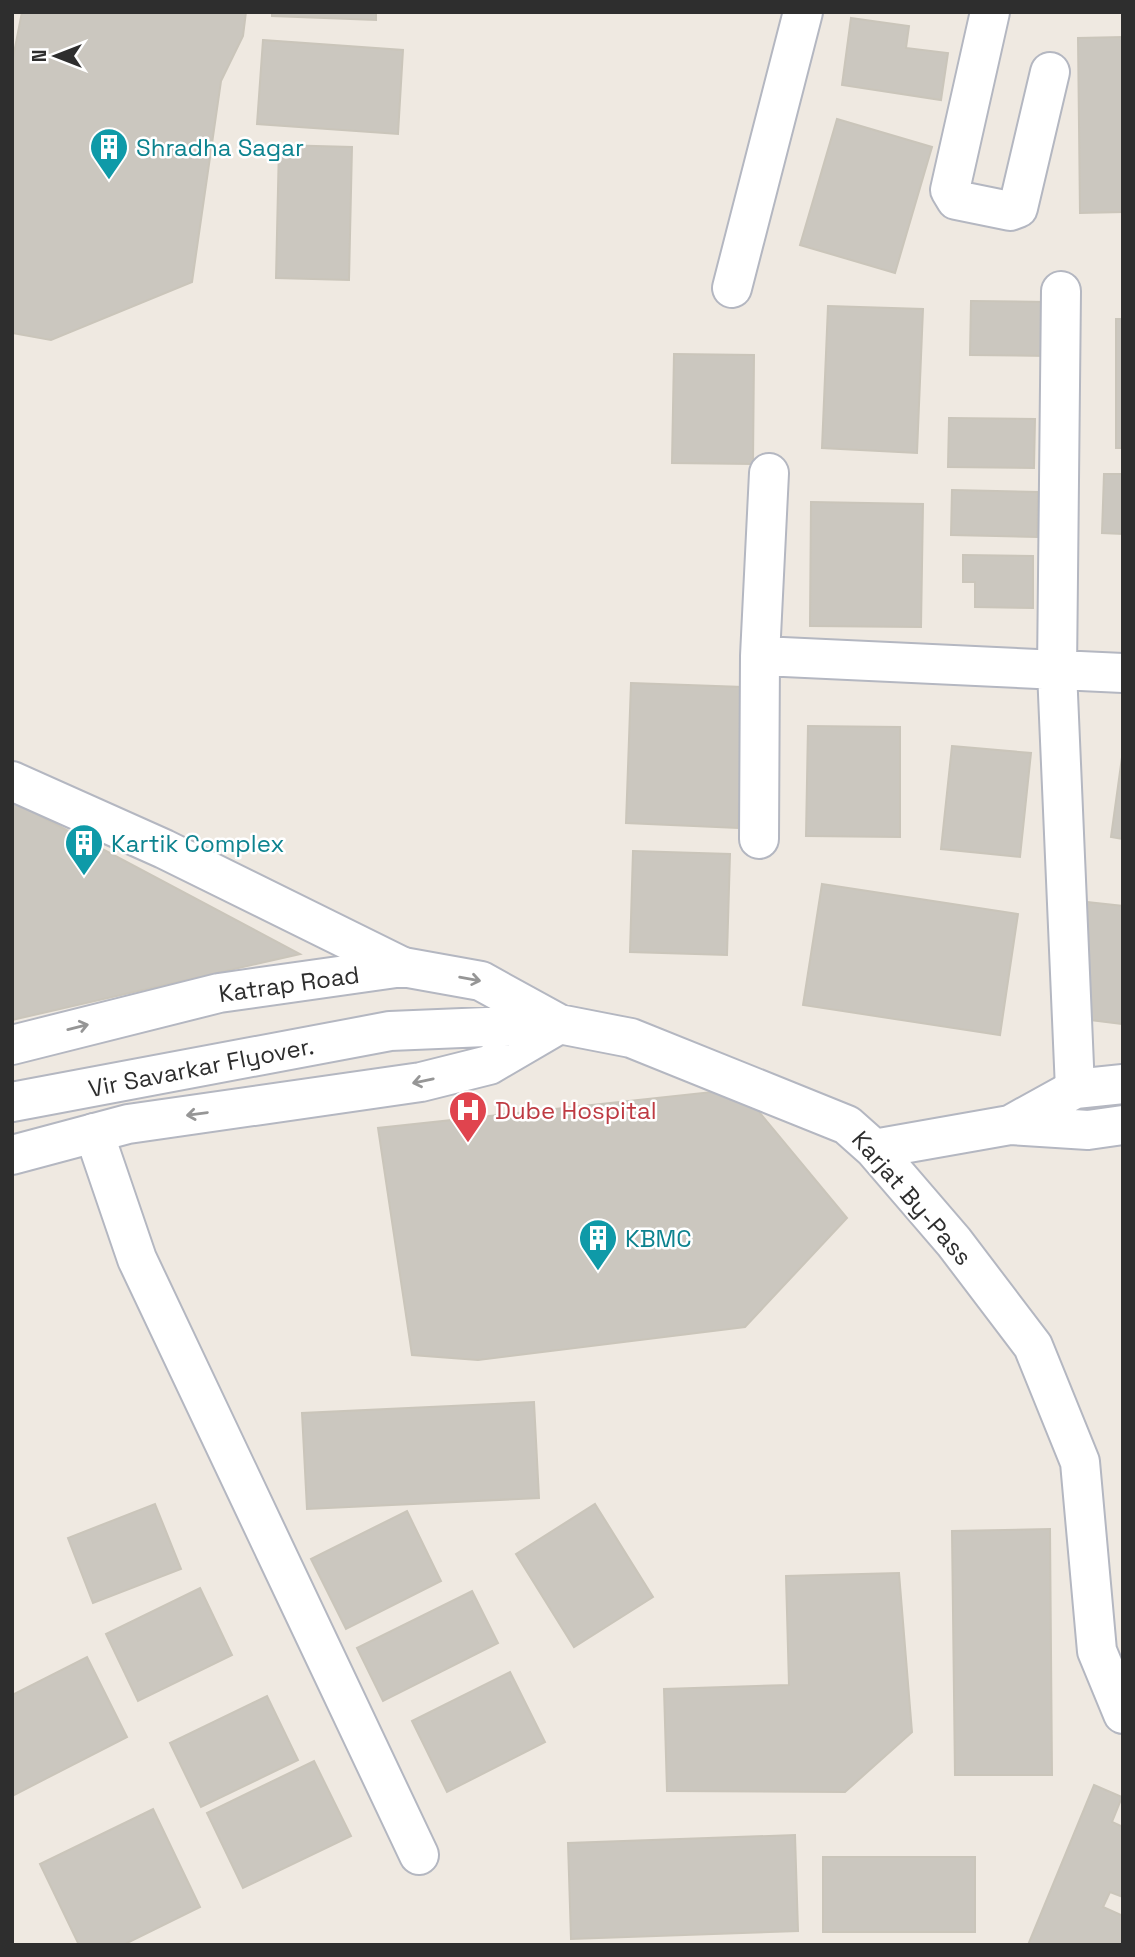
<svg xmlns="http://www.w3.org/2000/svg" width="1135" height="1957" viewBox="0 0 1135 1957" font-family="'Space Grotesk',sans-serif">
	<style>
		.building { fill: #cbc7bf; stroke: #cac5ba; stroke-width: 2 }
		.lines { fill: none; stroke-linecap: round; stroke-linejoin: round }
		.street-casing { stroke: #b4b7c1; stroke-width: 42 }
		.secondary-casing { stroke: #b4b7c1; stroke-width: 42 }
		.street { stroke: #fff; stroke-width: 38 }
		.secondary { stroke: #fff; stroke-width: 38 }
		.oneway { stroke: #969696 }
		.labels { text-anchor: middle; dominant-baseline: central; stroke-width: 5; stroke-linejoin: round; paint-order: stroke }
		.culture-label { font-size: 24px; fill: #0d838f; stroke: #fff; text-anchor: start }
		.street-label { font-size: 24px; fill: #2e2e2e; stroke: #fff }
		.health-label { font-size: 24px; fill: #be3a42; stroke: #fff; text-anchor: start }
	</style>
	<rect width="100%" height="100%" fill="#efe9e1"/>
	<path class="building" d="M22,12H246L243,36L221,81L192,282L51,340L12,333V63Z
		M272,12H376V20L272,16Z
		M851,18L909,26L906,48L948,53L941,100L842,85Z
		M1123,37V212L1080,213L1078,38Z
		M263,40L403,50L398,134L257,124Z
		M837,119L932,147L895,273L800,245Z
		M279,145L352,147L349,280L276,278Z
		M971,301L1047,302V356L970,355Z
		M828,306L923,309L917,453L822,448Z
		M1116,319H1123V448H1116Z
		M674,354L754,355L753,464L672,463Z
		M949,418L1035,419L1034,468L948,467Z
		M1104,474H1123V534L1102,533Z
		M952,490L1038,492L1037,537L951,535Z
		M811,502L923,504L921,627L810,626Z
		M963,555L1033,556V608L975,607V582H963Z
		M631,683L743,687L738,828L626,823Z
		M808,726L900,727V837L806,836Z
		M952,746L1031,753L1020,857L941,849Z
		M1123,750V839L1111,837Z
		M12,801L300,954L12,1020Z
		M633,851L730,854L727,955L630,952Z
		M822,884L1018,914L1000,1035L803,1005Z
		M1087,902L1123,906V1024L1073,1018Z
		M740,1089L847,1218L745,1327L478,1360L412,1355L378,1128Z
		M534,1402L539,1498L307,1509L302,1413Z
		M155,1504L181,1569L93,1603L68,1538Z
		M595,1504L653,1597L574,1647L516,1554Z
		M407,1511L441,1581L346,1629L311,1559Z
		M1050,1529L1052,1775H955L952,1531Z
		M899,1573L912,1732L845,1792L667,1791L664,1689L789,1685L786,1576Z
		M200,1588L232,1655L138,1701L106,1634Z
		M472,1591L498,1643L383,1701L357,1648Z
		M87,1657L127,1737L12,1796V1695Z
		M510,1672L545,1742L447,1792L412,1721Z
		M267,1696L298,1760L201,1807L170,1743Z
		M314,1761L351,1836L243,1888L207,1813Z
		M1094,1785L1122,1797L1112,1822L1123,1827V1897L1110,1892L1103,1907L1123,1916V1945H1028Z
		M153,1809L200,1907L123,1945H79L40,1864Z
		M795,1835L798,1931L571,1939L568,1843Z
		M823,1857H975V1932H823Z"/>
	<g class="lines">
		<defs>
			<path id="street" d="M990,12L950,190L956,200L1010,211L1018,208L1050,72
				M732,288L803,12
				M1061,291L1057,671L1075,1089
				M760,656L1123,673
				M12,781L164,849L403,967
				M759,839L760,656L769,473
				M94,1133L137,1259L419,1855"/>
			<path id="secondary" d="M12,1045L219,993L403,967L481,981L559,1024
				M12,1102L390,1031L559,1024L631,1038L847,1125L874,1149L954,1242L1033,1346L1080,1462L1097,1651L1123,1714
				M1010,1125L1075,1089L1123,1084
				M874,1149L1010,1125L1088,1130L1123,1125
				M12,1155L128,1124L421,1082L489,1065L554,1027"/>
		</defs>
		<use href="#street" class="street-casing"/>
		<use href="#secondary" class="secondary-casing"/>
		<use href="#street" class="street"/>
		<use href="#secondary" class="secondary"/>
	</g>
	<defs><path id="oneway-shaft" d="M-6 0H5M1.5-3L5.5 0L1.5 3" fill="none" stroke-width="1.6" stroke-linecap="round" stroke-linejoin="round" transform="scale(1.75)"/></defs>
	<g class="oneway">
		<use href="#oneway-shaft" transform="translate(470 979) rotate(10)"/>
		<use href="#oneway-shaft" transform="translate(78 1027) rotate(-14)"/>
		<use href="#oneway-shaft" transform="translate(423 1081) rotate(168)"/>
		<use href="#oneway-shaft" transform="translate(197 1114) rotate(172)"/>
	</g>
	<defs>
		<symbol id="building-pin" viewBox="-11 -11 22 30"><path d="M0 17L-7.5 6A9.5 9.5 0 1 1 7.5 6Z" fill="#0f9aa8" stroke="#fff"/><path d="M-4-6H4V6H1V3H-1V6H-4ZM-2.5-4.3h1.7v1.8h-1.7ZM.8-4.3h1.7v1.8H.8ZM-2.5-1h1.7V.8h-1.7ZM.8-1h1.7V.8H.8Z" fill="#fff"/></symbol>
		<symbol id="hospital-pin" viewBox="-11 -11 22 30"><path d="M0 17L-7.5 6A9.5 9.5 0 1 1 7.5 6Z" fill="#e0444e" stroke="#fff"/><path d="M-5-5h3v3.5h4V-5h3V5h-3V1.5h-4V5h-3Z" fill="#fff"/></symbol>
	</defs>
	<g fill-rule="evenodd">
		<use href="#building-pin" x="87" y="125" width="44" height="60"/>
		<use href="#building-pin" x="62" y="821" width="44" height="60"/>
		<use href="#hospital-pin" x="446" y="1088" width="44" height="60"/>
		<use href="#building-pin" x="576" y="1216" width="44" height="60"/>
	</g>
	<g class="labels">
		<g class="culture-label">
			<text x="136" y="147">Shradha Sagar</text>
			<text x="111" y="843">Kartik Complex</text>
			<text x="625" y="1238">KBMC</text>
		</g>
		<g class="street-label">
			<text transform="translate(289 984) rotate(-8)">Katrap Road</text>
			<text transform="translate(201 1067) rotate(-11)">Vir Savarkar Flyover.</text>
			<text transform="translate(912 1198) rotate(49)">Karjat By-Pass</text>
		</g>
		<g class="health-label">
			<text x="495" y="1110">Dube Hospital</text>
		</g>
	</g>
	<rect width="1135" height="1957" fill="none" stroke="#2e2e2e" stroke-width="28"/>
	<g transform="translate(56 56) rotate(270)" stroke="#ffffff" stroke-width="5" paint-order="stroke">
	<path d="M0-5L12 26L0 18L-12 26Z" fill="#2e2e2e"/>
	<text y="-10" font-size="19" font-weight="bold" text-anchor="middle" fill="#2e2e2e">N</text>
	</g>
</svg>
